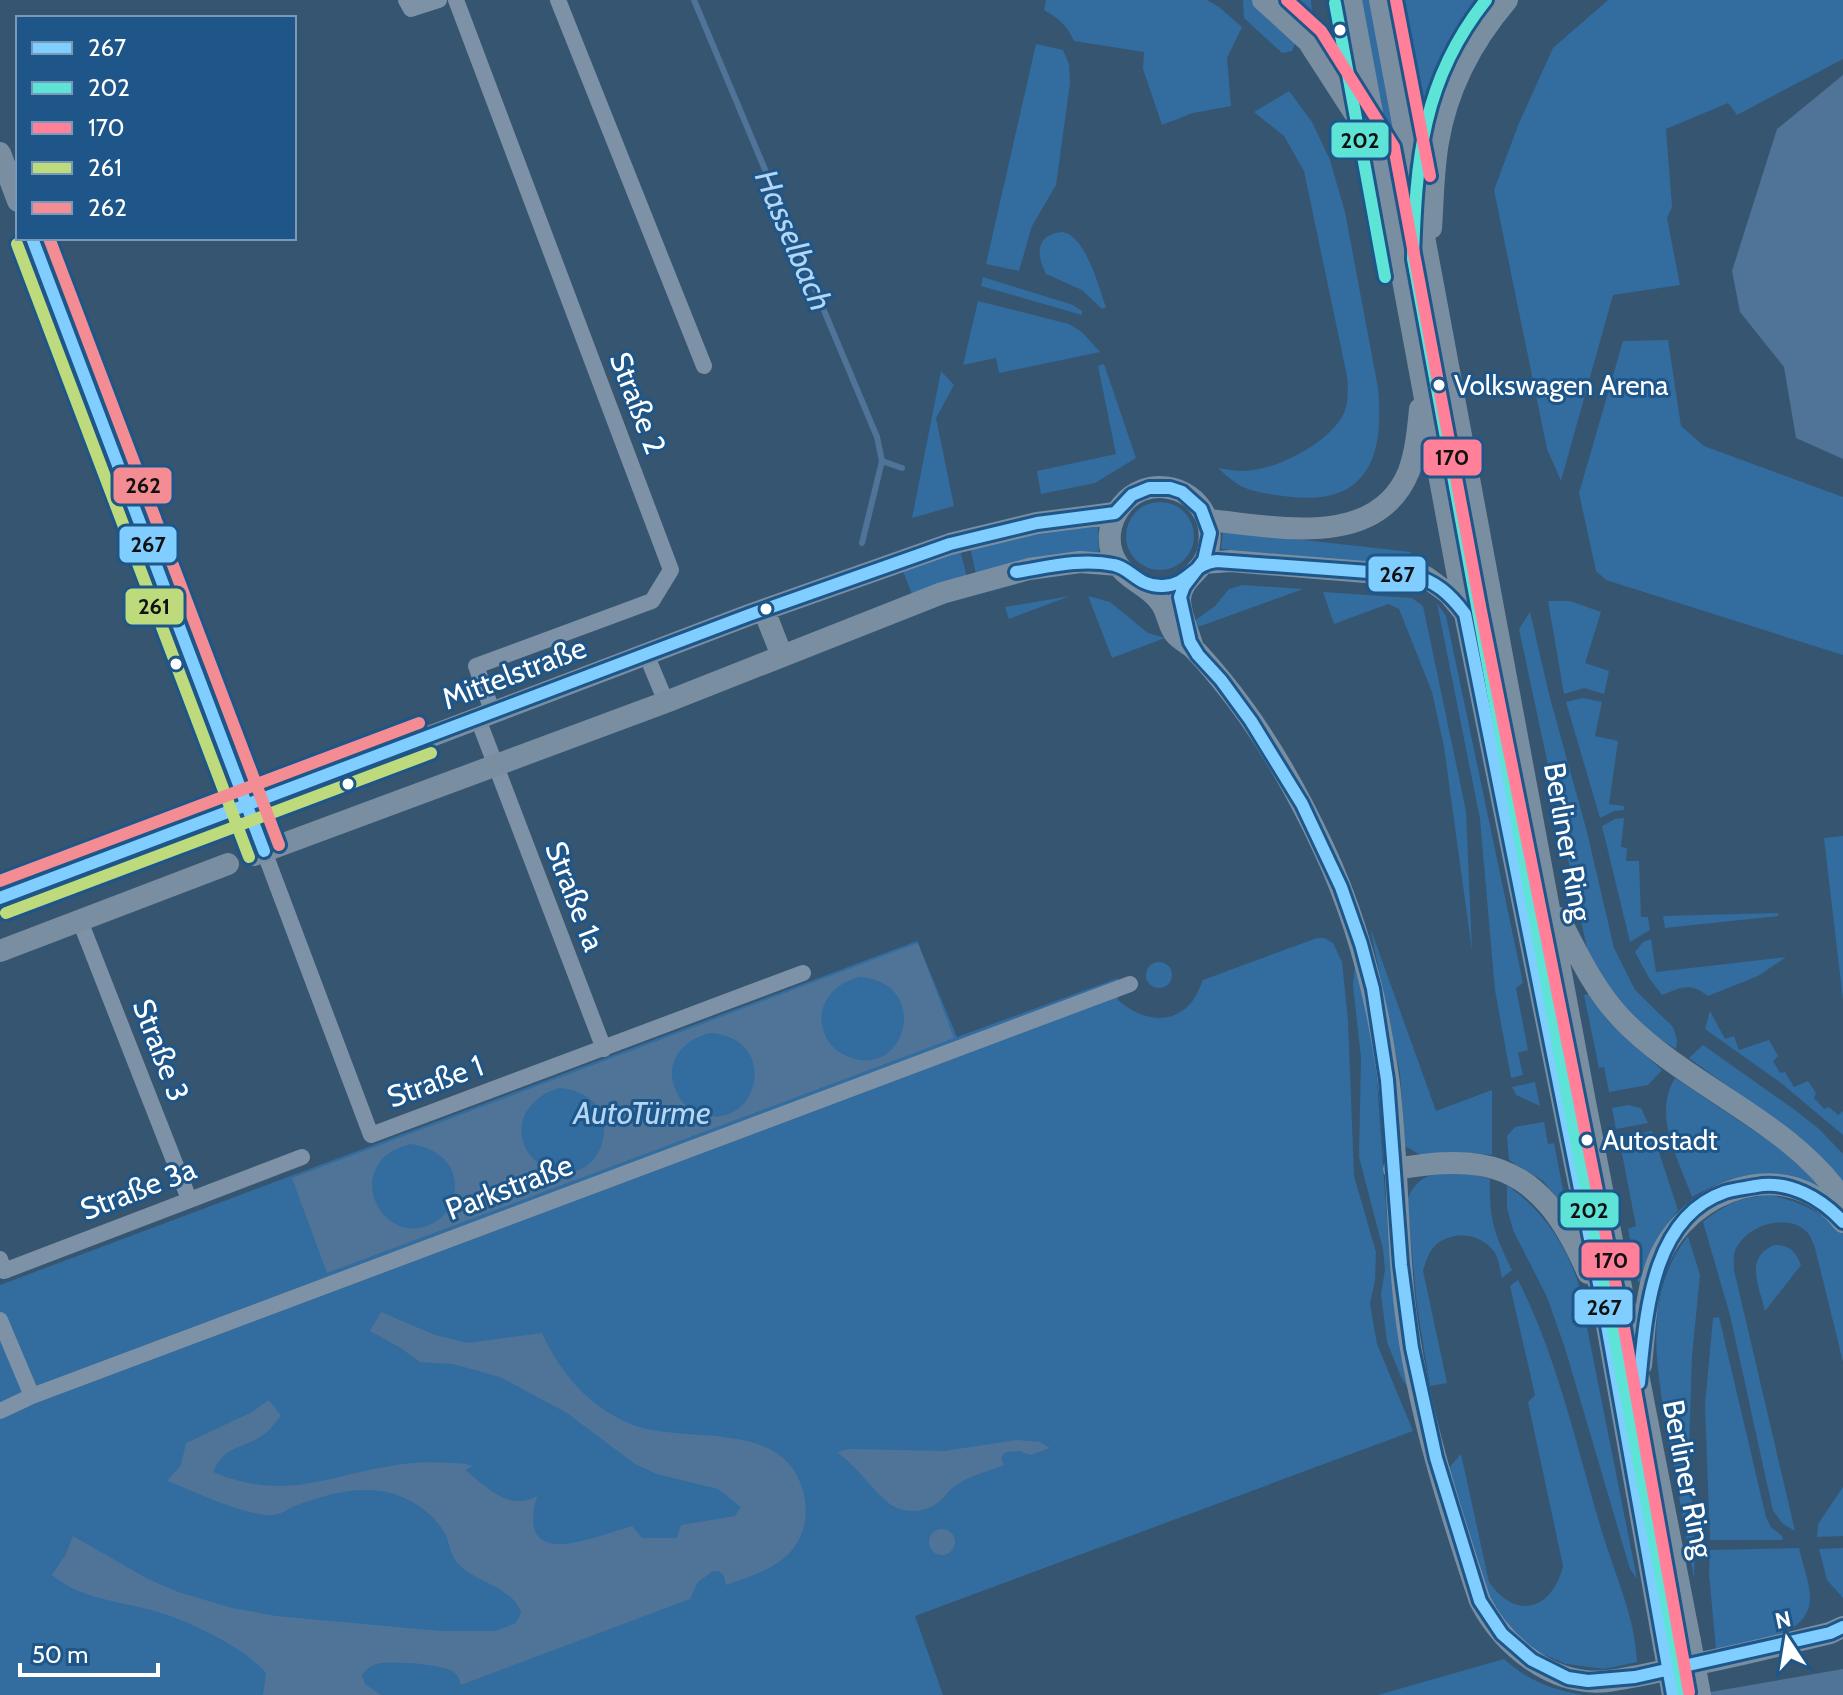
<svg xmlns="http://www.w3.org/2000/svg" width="1843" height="1695" viewBox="0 0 1843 1695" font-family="Cabin,sans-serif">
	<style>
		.green { fill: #336c9f }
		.water { fill: #4f7498; fill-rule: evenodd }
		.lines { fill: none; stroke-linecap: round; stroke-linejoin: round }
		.stream { stroke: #4f7498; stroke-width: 6 }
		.secondary-tunnel { stroke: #546e85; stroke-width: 22; stroke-dasharray: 22 11; stroke-linecap: butt }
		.street { stroke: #7d92a6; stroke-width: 16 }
		.secondary { stroke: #798ea1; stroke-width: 22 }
		.secondary-bridge { stroke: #798ea1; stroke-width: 22 }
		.bus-1-casing { stroke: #1e5689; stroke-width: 18 }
		.bus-2-casing { stroke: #1e5689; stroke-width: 18 }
		.bus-3-casing { stroke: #1e5689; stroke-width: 18 }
		.bus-4-casing { stroke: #1e5689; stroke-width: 18 }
		.bus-5-casing { stroke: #1e5689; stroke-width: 18 }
		.bus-1 { stroke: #80cdff; stroke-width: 12 }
		.bus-2 { stroke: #5ee4d7; stroke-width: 12 }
		.bus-3 { stroke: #ff8098; stroke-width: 12 }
		.bus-4 { stroke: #bdda7c; stroke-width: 12 }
		.bus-5 { stroke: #f38c93; stroke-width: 12 }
		.bus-dot { fill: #fff; stroke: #1e5689; stroke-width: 3 }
		.labels { text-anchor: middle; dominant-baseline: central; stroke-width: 6; stroke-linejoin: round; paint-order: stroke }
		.bus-label { font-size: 28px; fill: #fff; stroke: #1e5689; text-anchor: start }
		.street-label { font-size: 30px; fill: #fff; stroke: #1e5689 }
		.water-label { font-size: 32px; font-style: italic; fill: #b5d6f3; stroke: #1e5689 }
		.line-badge { stroke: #1e5689; stroke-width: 3 }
		.pale-badge-label { font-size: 22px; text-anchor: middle; font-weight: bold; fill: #111 }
	</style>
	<rect width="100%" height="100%" fill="#365570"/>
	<path class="green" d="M1046,0H1207L1219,7L1242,27L1227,58L1231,106L1193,113L1162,125L1143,69L1144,52L1074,41C1067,25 1058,18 1044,10Z
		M1243,0H1254L1297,39L1292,51L1282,53L1244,18Z
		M1275,0H1311L1312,12L1305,28Z
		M1361,0H1370L1471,541L1463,542Z
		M1391,0H1489L1455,49L1436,96L1426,142L1421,146L1418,143Z
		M1608,0H1843V59L1737,115L1728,103L1666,129L1672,207L1667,218L1680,285L1613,295L1561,481L1547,449L1494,190L1519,123L1553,48Z
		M1036,44L1063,50L1069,64L1070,83L1056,185L1032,226L1019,271L986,264Z
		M1289,91L1312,122L1330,160L1345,212L1378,388C1385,461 1365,508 1283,496C1250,491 1242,491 1218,468C1226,469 1235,471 1243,471C1275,471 1330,443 1344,413C1349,401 1348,388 1347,376L1304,171L1284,136L1254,112Z
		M1063,232C1087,238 1098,286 1106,307L1102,309L1082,290L1046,274C1035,253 1037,234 1063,232Z
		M983,277L1073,305L1082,311V315L981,286Z
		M978,301L1069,324L1082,332L1100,352L999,373L996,358L963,365Z
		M1668,340L1681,426L1704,446L1843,497V655L1606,580L1596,571L1579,493L1623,341Z
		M1104,364L1136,458L1095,483L1041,494L1037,471L1116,454L1098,366Z
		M941,371L954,385L936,418L954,506L912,518Z
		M1126 536a34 34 0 1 1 68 0a34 34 0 1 1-68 0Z
		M1098,526L1099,553L976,574L970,547L1070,527Z
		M1223,531L1411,552L1413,568L1221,549Z
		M960,550L967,577L913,597L903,571Z
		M1242,585L1303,589L1198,627L1194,621L1215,606L1229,589Z
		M1480,589L1550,960H1547L1473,591Z
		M1323,592L1412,598L1423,606L1466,811L1472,951L1444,747L1432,692L1399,609L1388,604L1334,624Z
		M1070,596L1009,619L1005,607Z
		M1088,596L1110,602L1148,633L1165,638L1112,658Z
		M1548,601H1570L1601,612L1585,663L1609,671L1604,694L1584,688L1564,694Z
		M1437,603L1446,616L1523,983L1516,988L1528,1050L1518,1053L1523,1075L1511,1078L1495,990L1480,819Z
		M1530,612L1550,698L1587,832L1614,948L1635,990L1673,1027L1677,1040L1676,1049L1647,1031L1619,1004L1588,953L1519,629Z
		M1583,698L1602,702L1595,736L1618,741L1609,804L1624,806V810L1614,811L1600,818L1566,702Z
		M1624,818L1621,847L1627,848L1626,861H1639L1641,917H1648L1650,930L1630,942L1602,826L1615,819Z
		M1843,836V1000L1824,838Z
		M1778,913V916L1665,928L1663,916Z
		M1370,927L1436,1111L1492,1090V1155L1466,1153L1424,1157L1405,1146L1400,1074Z
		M1317,938H1324L1333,943L1342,962L1348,1021L1354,1176L1376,1252L1375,1281L1370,1304L1377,1344L1413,1431L915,1616L943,1695H0V1285L917,941L957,1037L1118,978V1000C1139,1019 1170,1027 1191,1003C1196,997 1200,987 1203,980Z
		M1651,939L1656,972L1786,957L1758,976L1708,996C1690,982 1682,987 1662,995L1649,978L1635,952L1643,942Z
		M1146 975a13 13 0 1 1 26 0a13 13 0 1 1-26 0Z
		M1355,965L1370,1025L1377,1080L1389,1250L1410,1391L1401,1377L1387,1342L1381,1294L1385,1270L1383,1249L1359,1157L1361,1058L1353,985Z
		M1589,994L1608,1021L1662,1070L1648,1085L1609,1092L1604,1067L1599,1068L1584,995Z
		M1710,1011L1725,1039L1734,1036L1739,1050L1769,1040L1778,1056L1773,1061L1780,1073L1785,1072L1794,1087L1808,1081L1816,1093L1814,1098L1824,1109L1829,1107L1838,1115L1843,1111V1135L1781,1083L1705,1029Z
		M1703,1045L1795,1110L1819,1129L1843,1154V1181C1800,1131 1741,1097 1689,1058Z
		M1675,1078L1777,1146L1824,1188L1822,1191C1765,1174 1746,1167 1692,1197C1679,1160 1652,1115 1675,1078Z
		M1535,1082L1540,1106L1516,1095L1512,1087Z
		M1628,1105L1641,1108L1648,1123L1616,1129L1612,1108Z
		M1544,1122L1548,1144L1554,1143L1565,1200H1559L1543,1181L1509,1160L1507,1136L1515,1127Z
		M1652,1131L1678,1210C1661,1232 1651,1254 1644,1281L1638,1282L1628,1229L1636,1226L1619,1138Z
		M1464,1172L1490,1179C1489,1219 1494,1234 1512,1270L1502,1278C1500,1270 1499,1260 1495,1253C1483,1234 1456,1230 1438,1243C1429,1250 1426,1261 1423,1271L1447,1383L1430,1386L1417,1306L1407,1200C1419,1171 1436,1174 1464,1172Z
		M1507,1185C1542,1210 1564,1241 1578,1282L1637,1579L1630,1569L1565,1348L1547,1297L1513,1230L1507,1208Z
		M1770,1195C1802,1202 1818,1211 1843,1231V1362L1815,1248C1813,1243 1810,1234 1806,1231C1785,1212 1745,1226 1735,1251C1733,1256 1734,1264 1734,1270L1795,1531L1783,1524L1773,1511L1730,1315L1703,1222C1727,1203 1739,1198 1770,1195Z
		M1688,1236L1700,1275L1692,1356L1689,1449L1695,1550L1694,1578C1686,1535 1678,1493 1671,1450C1658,1378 1639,1298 1688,1236Z
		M1774,1245C1791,1245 1795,1251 1801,1265L1765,1311C1759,1285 1744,1258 1774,1245Z
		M1518,1280C1558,1359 1577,1448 1602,1532C1615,1575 1635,1616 1637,1662L1604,1669L1566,1664L1538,1652L1515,1634L1489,1597L1449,1468L1461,1454L1489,1582C1516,1621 1552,1610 1563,1566L1528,1402L1535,1395L1510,1286Z
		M1719,1317L1766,1517L1771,1527L1782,1536L1783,1540H1710L1705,1405L1713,1318Z
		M1843,1487V1536L1817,1537L1818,1524Z
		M1799,1548C1802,1563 1810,1582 1810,1598C1810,1639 1746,1643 1716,1649L1709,1574L1710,1550Z
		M1843,1548V1598L1827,1580L1819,1549Z
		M1504,1659C1527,1680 1552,1690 1583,1695H1378Z"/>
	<path class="water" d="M1843,75V459L1796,438L1784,367L1740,312L1732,271L1777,129Z
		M918,943L954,1038L327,1273L292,1178ZM859,977C933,982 906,1080 849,1057C839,1053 831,1047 826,1037C812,1008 832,984 859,977ZM710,1033C784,1038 756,1136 699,1113C689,1109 681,1103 677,1093C662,1064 682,1040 710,1033ZM559,1088C633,1093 606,1192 549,1169C539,1165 531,1158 526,1149C512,1120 532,1096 559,1088ZM410,1144C438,1147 462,1167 453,1198C450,1208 444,1217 435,1222C383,1253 337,1163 410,1144Z
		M381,1312L435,1335L468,1343L542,1333C561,1374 587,1404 628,1423C676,1445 774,1419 799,1480C805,1493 807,1506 805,1521C798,1562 761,1573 726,1585L724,1576L719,1571H713L698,1582L690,1599L461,1685C459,1679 459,1677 455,1673C445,1664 390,1660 376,1664C369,1667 365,1670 362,1676L365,1684L381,1695H263L266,1673C243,1646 185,1619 151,1610C117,1601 79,1598 52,1575L66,1554L73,1536L148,1579L178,1592L232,1608L276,1616L441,1631H496L516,1623L521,1613C515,1590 481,1583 464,1569C452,1559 451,1552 447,1538C441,1523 427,1511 414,1503C377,1480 332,1492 295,1506C288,1509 280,1515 272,1515C241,1515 197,1492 167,1481L181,1465L186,1443L252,1412L269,1400L281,1416C275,1422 270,1431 263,1435C243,1450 226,1443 213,1472C285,1502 326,1476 396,1465C419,1461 442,1462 465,1464L473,1466L465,1470C487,1487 508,1512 537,1496C515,1573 593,1537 632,1526L642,1538H677L681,1525L735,1516L741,1507L718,1489L657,1474L635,1464L567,1413L500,1377L453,1364L420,1362L399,1347L370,1331Z
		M1017,1440L1040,1442L1050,1448L1030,1455L1020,1451L1005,1452L1001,1458L1004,1465C989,1471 972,1475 958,1484C951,1488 946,1495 940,1501C924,1515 899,1514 885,1500C868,1484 856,1466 837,1452L848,1449L944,1451Z
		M929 1542a13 13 0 1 1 26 0a13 13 0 1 1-26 0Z
		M1843,1669V1695H1693Z"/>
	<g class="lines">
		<path class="stream" d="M694,0L877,437L882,461L902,468
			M862,543L882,461"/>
		<path class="secondary-tunnel" d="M33,240L224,745"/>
		<path class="street" d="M406,0L411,9L439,0
			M456,0L671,570L652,601L476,666L493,713
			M558,0L704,366
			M646,654L666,702
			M478,719L604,1049
			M264,851L371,1135L803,973
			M80,921L189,1199
			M0,1259L4,1271L302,1157
			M0,1320L32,1396
			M0,1411L32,1396L1130,984"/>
		<path class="secondary" d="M1263,0L1308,41L1372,140
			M1351,0L1465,614L1605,1314L1664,1646
			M1380,0L1584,1097L1690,1641
			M0,153L18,201
			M1431,228C1433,200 1433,170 1438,142C1447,88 1472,41 1507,0
			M32,238L33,240
			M1208,520C1274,526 1377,551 1409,471C1416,451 1418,430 1420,409
			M1203,563L1230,561L1426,577L1449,594L1463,611
			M764,610L782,656
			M1193,648C1189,633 1180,615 1180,599C1181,582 1194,576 1203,563C1211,550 1212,529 1205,515C1190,483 1144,477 1122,505C1108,522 1105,546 1118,565C1129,581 1150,586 1161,603C1168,612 1168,627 1176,635C1181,640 1188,644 1193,648C1203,658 1213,670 1222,681C1263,731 1296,789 1323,847C1357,919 1377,998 1388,1076C1398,1153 1396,1230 1405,1307C1417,1408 1448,1505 1480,1601C1504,1647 1553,1687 1608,1681C1632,1678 1656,1672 1680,1667C1731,1658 1780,1645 1830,1633L1843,1627
			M224,745L264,851
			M237,810L749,615L950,544L1037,523L1115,513
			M254,855L666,702L942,593L1029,569L1080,562L1118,565
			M0,898L211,819
			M1559,918C1577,952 1593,988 1620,1017C1686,1087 1786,1118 1843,1199
			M0,951L228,864
			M1394,1169C1423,1165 1452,1160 1480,1165C1538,1174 1567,1224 1588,1273
			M1641,1365C1645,1331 1645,1293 1658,1261C1688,1188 1789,1152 1843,1222"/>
		<path class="secondary-bridge" d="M1690,1641L1700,1695
			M1664,1646L1673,1695"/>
		<defs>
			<path id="bus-1" d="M32,238L264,851
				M1016,572C1048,567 1081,558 1114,565C1131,568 1138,587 1163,586C1189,585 1193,563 1217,561L1410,575C1435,580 1450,594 1465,614L1605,1314L1673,1695
				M0,898L749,615L950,544L1037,523L1115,513L1132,495L1149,488H1170L1182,492L1201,509L1210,533L1204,560L1184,586L1180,597L1190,642L1198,655L1221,680L1251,721L1302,804L1341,887L1361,944L1373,989L1387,1080L1401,1265L1412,1348L1436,1458L1480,1601L1502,1634L1532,1660L1568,1678L1588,1681L1635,1677L1830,1633L1843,1627
				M1639,1383C1646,1317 1650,1218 1725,1192C1735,1189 1746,1188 1756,1186C1789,1180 1821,1198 1843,1222"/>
			<path id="bus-2" d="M1486,0C1422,80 1416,160 1413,259L1568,1100L1684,1695
				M1335,3L1385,277"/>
			<path id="bus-3" d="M1287,0L1321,31L1394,147L1481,611L1621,1311L1689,1692
				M1396,0L1430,176"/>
			<path id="bus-4" d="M17,244L249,857
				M6,913L431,753"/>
			<path id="bus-5" d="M49,238L279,845
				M0,881L419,723"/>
		</defs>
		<use href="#bus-1" class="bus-1-casing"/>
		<use href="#bus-2" class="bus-2-casing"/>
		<use href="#bus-3" class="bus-3-casing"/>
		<use href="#bus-4" class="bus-4-casing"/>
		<use href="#bus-5" class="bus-5-casing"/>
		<use href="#bus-1" class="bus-1"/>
		<use href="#bus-2" class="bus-2"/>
		<use href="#bus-3" class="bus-3"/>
		<use href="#bus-4" class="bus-4"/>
		<use href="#bus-5" class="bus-5"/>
	</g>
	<g class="bus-dot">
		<circle cx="1340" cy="30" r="7"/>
		<circle cx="1439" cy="385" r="7"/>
		<circle cx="766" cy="609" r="7"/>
		<circle cx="176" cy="664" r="7"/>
		<circle cx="348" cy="784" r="7"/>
		<circle cx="1587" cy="1140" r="7"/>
	</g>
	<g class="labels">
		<g class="bus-label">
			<text x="1454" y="385">Volkswagen Arena</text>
			<text x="1602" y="1140">Autostadt</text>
		</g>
		<g class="street-label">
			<text transform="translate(638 403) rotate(69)">Straße 2</text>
			<text transform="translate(514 673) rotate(-21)">Mittelstraße</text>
			<text transform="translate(1568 842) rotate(80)">Berliner Ring</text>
			<text transform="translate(575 896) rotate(69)">Straße 1a</text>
			<text transform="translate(161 1050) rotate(69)">Straße 3</text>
			<text transform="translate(435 1081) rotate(-20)">Straße 1</text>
			<text transform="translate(509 1187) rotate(-21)">Parkstraße</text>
			<text transform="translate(138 1189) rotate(-21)">Straße 3a</text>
			<text transform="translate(1688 1479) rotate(79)">Berliner Ring</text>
		</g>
		<g class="water-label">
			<text transform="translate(794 240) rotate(67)">Hasselbach</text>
			<text x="642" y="1112">AutoTürme</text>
		</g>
	</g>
	<g class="line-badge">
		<rect x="1330" y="121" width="60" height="38" rx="8" fill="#5ee4d7"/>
		<rect x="1422" y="438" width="61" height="39" rx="8" fill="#ff8098"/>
		<rect x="112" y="466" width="61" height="39" rx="8" fill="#f38c93"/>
		<rect x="118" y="525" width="60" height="39" rx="8" fill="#80cdff"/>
		<rect x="1367" y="555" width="60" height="38" rx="8" fill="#80cdff"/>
		<rect x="124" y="587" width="61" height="39" rx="8" fill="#bdda7c"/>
		<rect x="1559" y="1191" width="61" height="38" rx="8" fill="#5ee4d7"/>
		<rect x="1580" y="1241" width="61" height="38" rx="8" fill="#ff8098"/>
		<rect x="1573" y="1288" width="61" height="38" rx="8" fill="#80cdff"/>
	</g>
	<g class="pale-badge-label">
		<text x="1360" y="148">202</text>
		<text x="1452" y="465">170</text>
		<text x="143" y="493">262</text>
		<text x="148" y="552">267</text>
		<text x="1397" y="582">267</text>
		<text x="154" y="614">261</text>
		<text x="1589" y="1218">202</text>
		<text x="1611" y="1268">170</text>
		<text x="1604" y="1315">267</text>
	</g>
	<rect x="16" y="16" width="280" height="224" fill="#1e5689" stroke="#789ab8" stroke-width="2"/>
	<rect x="32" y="42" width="40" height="12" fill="#80cdff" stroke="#789ab8" stroke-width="2"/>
	<text x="88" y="56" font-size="24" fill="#ffffff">267</text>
	<rect x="32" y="82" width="40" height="12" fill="#5ee4d7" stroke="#789ab8" stroke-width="2"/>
	<text x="88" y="96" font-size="24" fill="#ffffff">202</text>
	<rect x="32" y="122" width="40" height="12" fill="#ff8098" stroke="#789ab8" stroke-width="2"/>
	<text x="88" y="136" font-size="24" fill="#ffffff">170</text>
	<rect x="32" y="162" width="40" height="12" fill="#bdda7c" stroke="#789ab8" stroke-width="2"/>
	<text x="88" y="176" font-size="24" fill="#ffffff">261</text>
	<rect x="32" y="202" width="40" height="12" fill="#f38c93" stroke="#789ab8" stroke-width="2"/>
	<text x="88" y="216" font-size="24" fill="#ffffff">262</text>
	<g transform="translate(1787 1639) rotate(348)" stroke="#1e5689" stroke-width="6" paint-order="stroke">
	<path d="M0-6L14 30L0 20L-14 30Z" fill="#ffffff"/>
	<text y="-12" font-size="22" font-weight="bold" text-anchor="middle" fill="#ffffff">N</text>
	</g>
	<path d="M20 1663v12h138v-12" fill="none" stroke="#ffffff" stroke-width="4"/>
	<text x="32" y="1663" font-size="24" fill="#ffffff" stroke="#1e5689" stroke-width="6" paint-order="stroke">50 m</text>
</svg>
